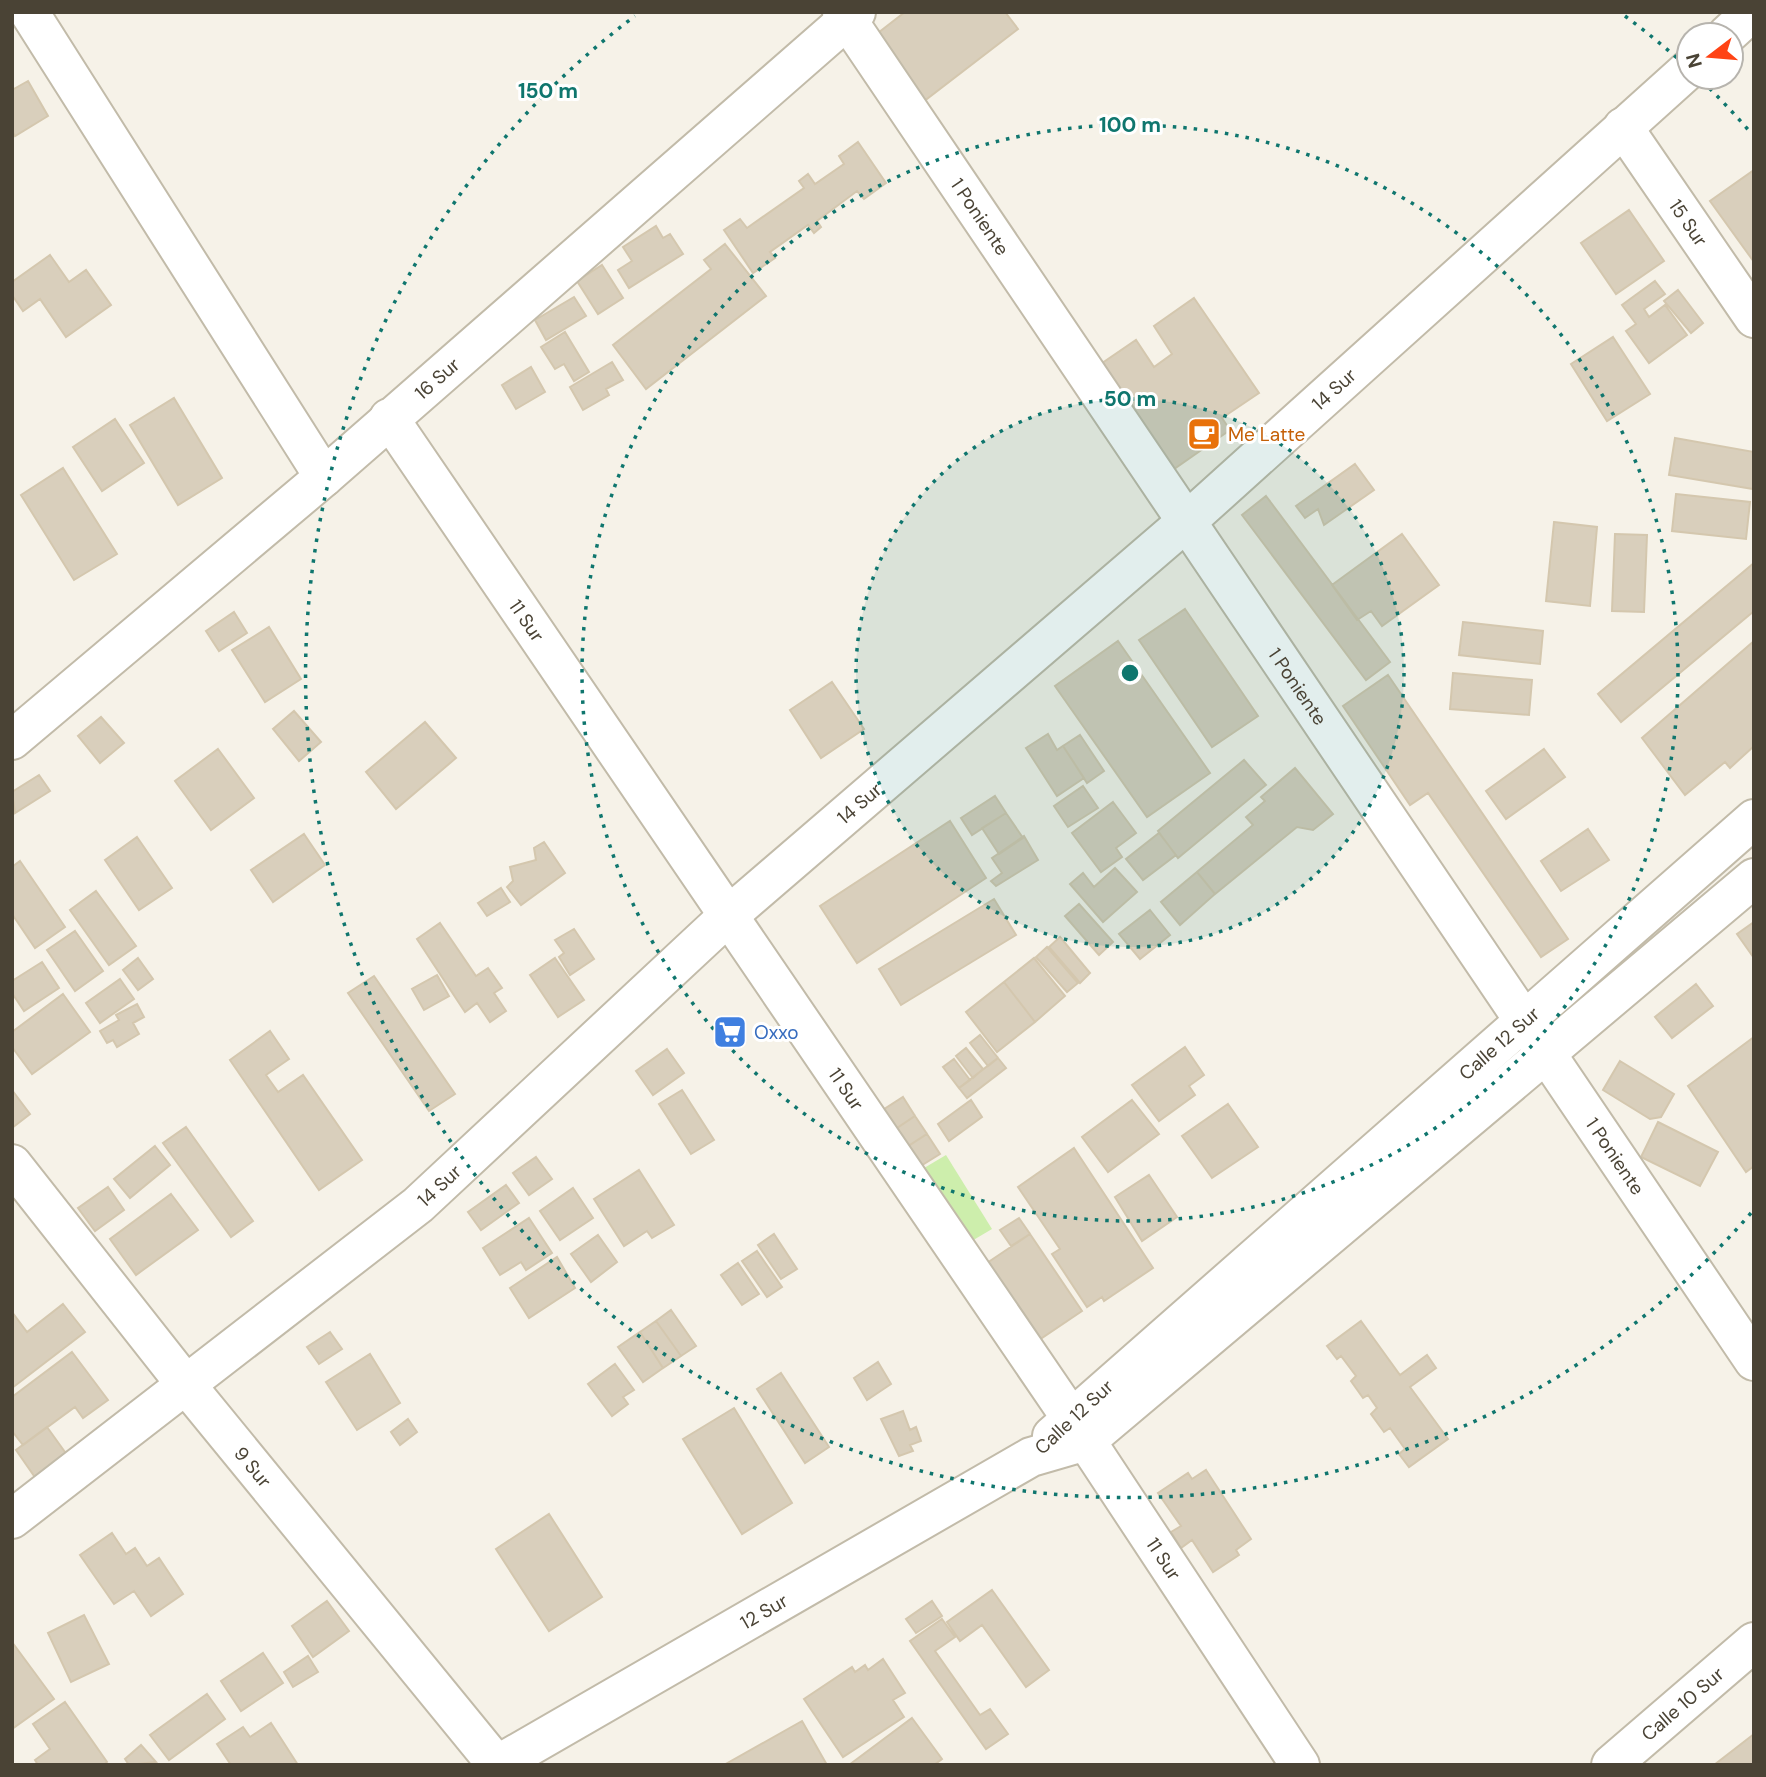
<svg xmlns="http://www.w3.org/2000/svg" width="1766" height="1777" viewBox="0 0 1766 1777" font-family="'DM Sans',sans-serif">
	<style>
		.green { fill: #cdeeac }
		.building { fill: #d9cfbc; stroke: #d4c7ae; stroke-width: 2 }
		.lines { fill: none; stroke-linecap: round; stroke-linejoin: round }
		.minor-casing { stroke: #c2bba9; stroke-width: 42 }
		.minor { stroke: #fff; stroke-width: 38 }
		.ring { fill: none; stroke: #0f766e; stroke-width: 3.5; stroke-dasharray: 3.5 7 }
		.labels { text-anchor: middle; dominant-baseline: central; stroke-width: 6; stroke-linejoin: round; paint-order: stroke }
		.street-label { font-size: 19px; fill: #4a4335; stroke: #fff }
		.food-label { font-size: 19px; fill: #c56008; stroke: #fff; text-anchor: start }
		.shop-label { font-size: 19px; fill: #366cbe; stroke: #fff; text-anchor: start }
		.centre { fill: #0f766e; stroke: #fff; stroke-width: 3.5 }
		.ring-label { font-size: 21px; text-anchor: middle; font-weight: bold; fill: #0f766e; stroke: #fff; stroke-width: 6; stroke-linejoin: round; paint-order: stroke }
	</style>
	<rect width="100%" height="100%" fill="#f6f2e8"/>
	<path class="green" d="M946,1155L992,1229L960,1248L914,1174Z"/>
	<path class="building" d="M905,12H1005L1018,29L919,105L869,40Z
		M28,81L48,116L15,136L12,131V90Z
		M858,142L886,183L864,199L857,191L817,221L821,227L814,233L808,225L770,252L775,258L753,273L724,230L740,219L747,228L804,188L799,181L808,174L815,184L844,164L839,156Z
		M1754,170V262L1710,201Z
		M1629,210L1664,261L1616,294L1581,243Z
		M656,226L663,238L670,234L683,254L629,288L618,270L632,261L623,247Z
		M725,244L766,296L646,389L613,345L711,269L704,260Z
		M50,255L69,282L86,270L111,305L66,337L40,299L23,311L12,295V282Z
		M602,265L623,298L598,314L577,281Z
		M1655,281L1665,294L1644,309L1649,317L1665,305L1687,335L1649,363L1626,331L1636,324L1622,305Z
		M1678,290L1703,323L1691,333L1664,301Z
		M574,297L586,316L546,340L535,320Z
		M1194,298L1259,393L1222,418L1230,430L1164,476L1092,370L1136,340L1154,367L1172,354L1154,326Z
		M565,332L589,372L574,381L564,364L555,369L541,347Z
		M1613,337L1650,394L1607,421L1571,364Z
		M612,362L623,380L606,389L609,395L583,410L570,387Z
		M531,367L545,392L516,409L502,385Z
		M174,398L222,478L178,505L130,425Z
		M115,419L144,463L102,491L73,447Z
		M1675,438L1754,452L1753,489L1669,475Z
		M1355,464L1374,490L1324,525L1318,509L1305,518L1296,506Z
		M63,468L117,554L74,580L21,495Z
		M1676,494L1750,502L1746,539L1672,531Z
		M1266,496L1390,662L1366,680L1242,515Z
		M1554,522L1597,527L1590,606L1546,601Z
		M1402,534L1439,585L1382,626L1371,611L1357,620L1332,585Z
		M1615,534L1647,535L1644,612L1612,611Z
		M1754,563V611L1621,722L1598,694Z
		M1185,609L1258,716L1212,747L1139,640Z
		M234,612L247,633L219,651L206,631Z
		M1463,622L1543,631L1540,664L1459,655Z
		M269,627L301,679L265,702L232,650Z
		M1118,641L1210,773L1147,817L1055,686Z
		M1754,641V746L1730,768L1725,762L1685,795L1642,738Z
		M1453,673L1532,680L1529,715L1450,709Z
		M1388,675L1568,939L1541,957L1428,793L1410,805L1343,706Z
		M832,682L864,729L821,758L790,710Z
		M294,711L321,742L299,761L273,729Z
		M101,717L124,743L100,763L78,736Z
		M425,722L456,758L396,809L366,772Z
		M1048,734L1057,750L1063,746L1084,778L1057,796L1026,748Z
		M1080,735L1104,771L1087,783L1063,746Z
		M218,749L254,798L211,830L175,781Z
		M1544,749L1565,777L1506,819L1486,791Z
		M1244,760L1266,785L1178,858L1158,831Z
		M1295,768L1333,814L1313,830L1297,827L1215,894L1197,872L1253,825L1246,817L1265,801L1261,797Z
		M39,775L50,791L15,813L12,792Z
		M1083,786L1098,808L1068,827L1054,806Z
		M995,796L1006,813L972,835L961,818Z
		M1113,802L1136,833L1116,848L1122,857L1101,872L1072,833Z
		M1006,813L1023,838L999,854L982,828Z
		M950,821L986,878L857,963L820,906Z
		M1588,829L1609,860L1561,891L1541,861Z
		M1159,833L1176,855L1143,880L1126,859Z
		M304,834L325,865L273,902L251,870Z
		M1024,836L1038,860L996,886L991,881L1002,873L992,858Z
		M137,837L172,888L139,910L105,860Z
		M544,842L565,873L521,905L507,887L513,881L510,867L536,860L534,848Z
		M20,861L65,927L35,948L12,914V867Z
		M1115,868L1137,892L1103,922L1070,884L1083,873L1094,887Z
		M1197,872L1215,894L1180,925L1161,902Z
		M501,888L510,902L487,916L478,903Z
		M96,891L136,946L109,965L70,910Z
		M994,899L1016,935L901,1005L879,969Z
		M1079,904L1113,942L1099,955L1065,916Z
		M1150,910L1170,935L1140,959L1119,934Z
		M1754,922V958L1737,934Z
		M440,923L476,976L488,968L502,988L494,993L506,1011L490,1022L477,1003L465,1012L417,939Z
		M574,929L594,959L570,975L559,957L564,953L555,940Z
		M75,931L103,971L75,991L47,950Z
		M1060,937L1090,973L1080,983L1049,947Z
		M1047,947L1078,983L1067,992L1036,957Z
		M138,958L153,979L138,990L123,970Z
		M555,958L584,1000L558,1017L530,975Z
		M1034,958L1065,996L1035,1022L1004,982Z
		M42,962L59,988L24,1011L12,993V981Z
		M437,975L449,996L424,1010L412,989Z
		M374,976L455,1094L429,1111L348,993Z
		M120,979L134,999L100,1023L86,1003Z
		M1004,982L1035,1022L997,1052L966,1012Z
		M1696,984L1713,1006L1672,1038L1655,1017Z
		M63,994L90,1032L32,1074L12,1047V1032Z
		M137,1004L144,1017L133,1023L139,1034L117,1047L113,1040L107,1043L100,1031L119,1020L116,1015Z
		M270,1031L289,1059L266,1075L278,1092L303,1075L362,1160L319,1190L230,1060Z
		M980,1035L998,1058L988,1066L970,1043Z
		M1754,1037V1166L1746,1172L1688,1086Z
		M1185,1047L1204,1075L1189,1086L1195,1095L1159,1121L1132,1085Z
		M966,1048L983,1069L973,1078L956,1056Z
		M667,1049L684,1073L653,1095L636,1071Z
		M998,1058L1006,1068L967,1098L959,1088Z
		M954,1059L970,1080L959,1088L943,1067Z
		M1620,1061L1674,1094L1661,1117L1650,1119L1603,1090Z
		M12,1090L30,1114L12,1128Z
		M682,1090L714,1140L691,1154L659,1104Z
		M903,1097L915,1116L891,1132L878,1113Z
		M971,1100L982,1117L949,1141L938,1124Z
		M1132,1100L1159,1134L1108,1172L1082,1137Z
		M1228,1104L1258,1147L1212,1178L1182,1136Z
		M915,1116L927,1134L902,1150L891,1132Z
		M1658,1122L1718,1152L1700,1186L1641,1157Z
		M186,1127L253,1221L231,1237L163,1143Z
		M927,1134L940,1154L914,1170L902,1150Z
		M155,1146L170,1165L130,1198L114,1179Z
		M1074,1148L1153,1268L1104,1301L1102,1297L1087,1307L1052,1254L1060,1249L1018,1187Z
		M536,1157L552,1179L529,1195L513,1173Z
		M639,1170L674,1225L652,1238L647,1231L624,1246L594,1199Z
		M1149,1175L1177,1217L1142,1241L1115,1197Z
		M506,1185L519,1203L481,1230L468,1212Z
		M108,1187L124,1210L95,1231L78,1208Z
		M573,1188L593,1218L560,1240L540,1211Z
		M171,1194L198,1230L136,1275L110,1239Z
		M529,1218L552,1253L526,1270L521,1262L500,1275L483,1248Z
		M1019,1218L1030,1234L1011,1246L1000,1230Z
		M774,1234L797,1269L781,1279L758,1245Z
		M1030,1234L1082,1311L1033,1344L981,1267Z
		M598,1235L617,1262L591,1282L571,1254Z
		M757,1251L782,1287L767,1297L742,1261Z
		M557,1257L575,1288L529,1318L510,1288Z
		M738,1263L759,1294L742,1305L721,1275Z
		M63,1304L85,1332L12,1388V1312L27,1332Z
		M671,1310L696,1346L681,1356L656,1321Z
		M656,1321L681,1356L663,1368L640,1332Z
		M1361,1321L1400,1375L1427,1355L1436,1368L1410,1387L1448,1439L1409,1467L1399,1454L1405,1449L1390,1428L1384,1432L1371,1414L1377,1408L1368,1395L1363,1398L1351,1381L1356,1376L1341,1356L1337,1359L1327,1346Z
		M330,1332L342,1349L319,1364L307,1347Z
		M640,1332L663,1368L643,1382L618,1347Z
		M72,1352L108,1400L83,1418L75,1407L23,1445L12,1431V1397Z
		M370,1354L400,1403L357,1430L326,1382Z
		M878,1362L891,1384L867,1400L854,1378Z
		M615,1364L634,1390L623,1397L628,1404L612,1416L588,1384Z
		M781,1373L829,1447L805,1463L757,1389Z
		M734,1408L792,1503L742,1534L683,1439Z
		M903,1411L910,1430L916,1427L921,1441L910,1445L913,1451L899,1456L881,1419Z
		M408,1419L417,1432L400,1445L391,1432Z
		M47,1427L70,1459L39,1483L16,1450Z
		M1206,1470L1251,1539L1236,1550L1239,1555L1213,1572L1192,1540L1181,1548L1171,1532L1181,1526L1158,1493L1188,1473L1192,1479Z
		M549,1514L602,1597L549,1631L496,1549Z
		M112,1533L126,1554L135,1548L147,1566L159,1558L183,1594L151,1616L134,1591L114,1604L80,1555Z
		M992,1590L1049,1670L1026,1687L982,1625L960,1641L947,1622Z
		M327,1601L349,1631L313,1657L292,1626Z
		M932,1601L942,1616L916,1633L906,1619Z
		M84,1615L109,1664L71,1682L48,1633Z
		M942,1619L955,1637L935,1651L980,1715L990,1709L1008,1734L986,1749L910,1641Z
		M12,1642L54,1699L12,1729Z
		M263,1653L283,1683L241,1711L221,1681Z
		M308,1656L318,1672L293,1687L284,1672Z
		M883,1659L905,1693L893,1700L904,1717L843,1757L804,1699L852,1667L855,1672L865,1665L868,1670Z
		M207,1694L225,1719L169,1760L150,1735Z
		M65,1702L107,1762L104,1765H38L35,1760L50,1749L33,1724Z
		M912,1718L942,1759L934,1765H849Z
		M802,1721L827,1765H724Z
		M271,1723L298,1765H231L217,1744L243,1727L250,1737Z
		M1754,1734V1765H1714Z
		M141,1745L156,1762L129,1765L125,1759Z"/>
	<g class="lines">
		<defs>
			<g id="minor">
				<path d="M29,12L324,477"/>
				<path id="s1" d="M842,12L1754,1361"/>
				<path d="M1727,35L1752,12"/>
				<path id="s2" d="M1623,127L1754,318"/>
				<path id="s3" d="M389,418L1071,1418L1300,1765"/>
				<path id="s4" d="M12,740L324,477L856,12"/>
				<path id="s5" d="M12,1164L187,1386L497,1765"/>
				<path id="s6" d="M1052,1436L1754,819"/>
				<path id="s7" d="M12,1519L418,1205L728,916L1186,522L1689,69"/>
				<path id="s8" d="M497,1765L1031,1457L1086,1441L1754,878"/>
				<path id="s9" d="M1611,1765L1754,1642"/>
			</g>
		</defs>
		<use href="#minor" class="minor-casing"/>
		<use href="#minor" class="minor"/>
	</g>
	<circle cx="1130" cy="673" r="274" fill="#0f766e" fill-opacity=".12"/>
	<g class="ring">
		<circle cx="1130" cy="673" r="274"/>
		<circle cx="1130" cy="673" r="548"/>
		<path d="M1751 1213A823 823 0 1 1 635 16M1625 16A823 823 0 0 1 1686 66M1702 81A823 823 0 0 1 1751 133"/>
	</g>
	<defs>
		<symbol id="cafe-square" viewBox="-11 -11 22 22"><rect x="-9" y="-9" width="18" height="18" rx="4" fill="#e8710a" stroke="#fff"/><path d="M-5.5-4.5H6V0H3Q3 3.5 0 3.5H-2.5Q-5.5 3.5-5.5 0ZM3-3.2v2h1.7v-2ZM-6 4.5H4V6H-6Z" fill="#fff"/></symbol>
		<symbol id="supermarket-square" viewBox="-11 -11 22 22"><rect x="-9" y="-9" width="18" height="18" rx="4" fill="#3f7fe0" stroke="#fff"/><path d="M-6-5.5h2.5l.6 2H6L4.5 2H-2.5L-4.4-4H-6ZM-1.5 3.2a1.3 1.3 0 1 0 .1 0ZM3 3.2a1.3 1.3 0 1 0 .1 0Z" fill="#fff"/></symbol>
	</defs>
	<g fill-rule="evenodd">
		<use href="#cafe-square" x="1185" y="415" width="38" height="38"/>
		<use href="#supermarket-square" x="711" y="1013" width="38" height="38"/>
	</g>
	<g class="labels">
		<g class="street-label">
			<text stroke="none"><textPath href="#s1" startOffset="247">1 Poniente</textPath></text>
			<text stroke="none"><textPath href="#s2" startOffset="116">15 Sur</textPath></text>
			<text stroke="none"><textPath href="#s4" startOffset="558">16 Sur</textPath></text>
			<text stroke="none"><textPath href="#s7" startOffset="1740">14 Sur</textPath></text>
			<text stroke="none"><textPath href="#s3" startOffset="245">11 Sur</textPath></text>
			<text stroke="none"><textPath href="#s1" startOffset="814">1 Poniente</textPath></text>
			<text stroke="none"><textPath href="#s7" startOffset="1110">14 Sur</textPath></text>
			<text stroke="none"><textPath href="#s6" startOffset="595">Calle 12 Sur</textPath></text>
			<text stroke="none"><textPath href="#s3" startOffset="812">11 Sur</textPath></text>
			<text stroke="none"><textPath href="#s1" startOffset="1381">1 Poniente</textPath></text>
			<text stroke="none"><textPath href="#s7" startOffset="542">14 Sur</textPath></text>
			<text transform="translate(1074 1417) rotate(-43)">Calle 12 Sur</text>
			<text stroke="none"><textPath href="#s5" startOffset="387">9 Sur</textPath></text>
			<text stroke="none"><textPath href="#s3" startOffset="1379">11 Sur</textPath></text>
			<text stroke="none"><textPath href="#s8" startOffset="308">12 Sur</textPath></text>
			<text stroke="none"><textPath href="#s9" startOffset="94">Calle 10 Sur</textPath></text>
		</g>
		<g class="food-label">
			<text x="1228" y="434">Me Latte</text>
		</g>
		<g class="shop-label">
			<text x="754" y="1032">Oxxo</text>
		</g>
	</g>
	<circle cx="1130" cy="673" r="10" class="centre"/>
	<g class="ring-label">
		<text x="548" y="98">150 m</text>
		<text x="1130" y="132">100 m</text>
		<text x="1130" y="406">50 m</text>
	</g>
	<rect width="1766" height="1777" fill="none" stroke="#4a4335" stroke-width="28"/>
	<g transform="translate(1710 56) rotate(254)"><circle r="33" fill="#ffffff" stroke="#b7b4ae" stroke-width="2"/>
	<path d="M0-5L12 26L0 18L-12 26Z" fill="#ff4315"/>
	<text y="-10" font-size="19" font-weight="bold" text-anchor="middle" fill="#4a4335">N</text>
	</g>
</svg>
